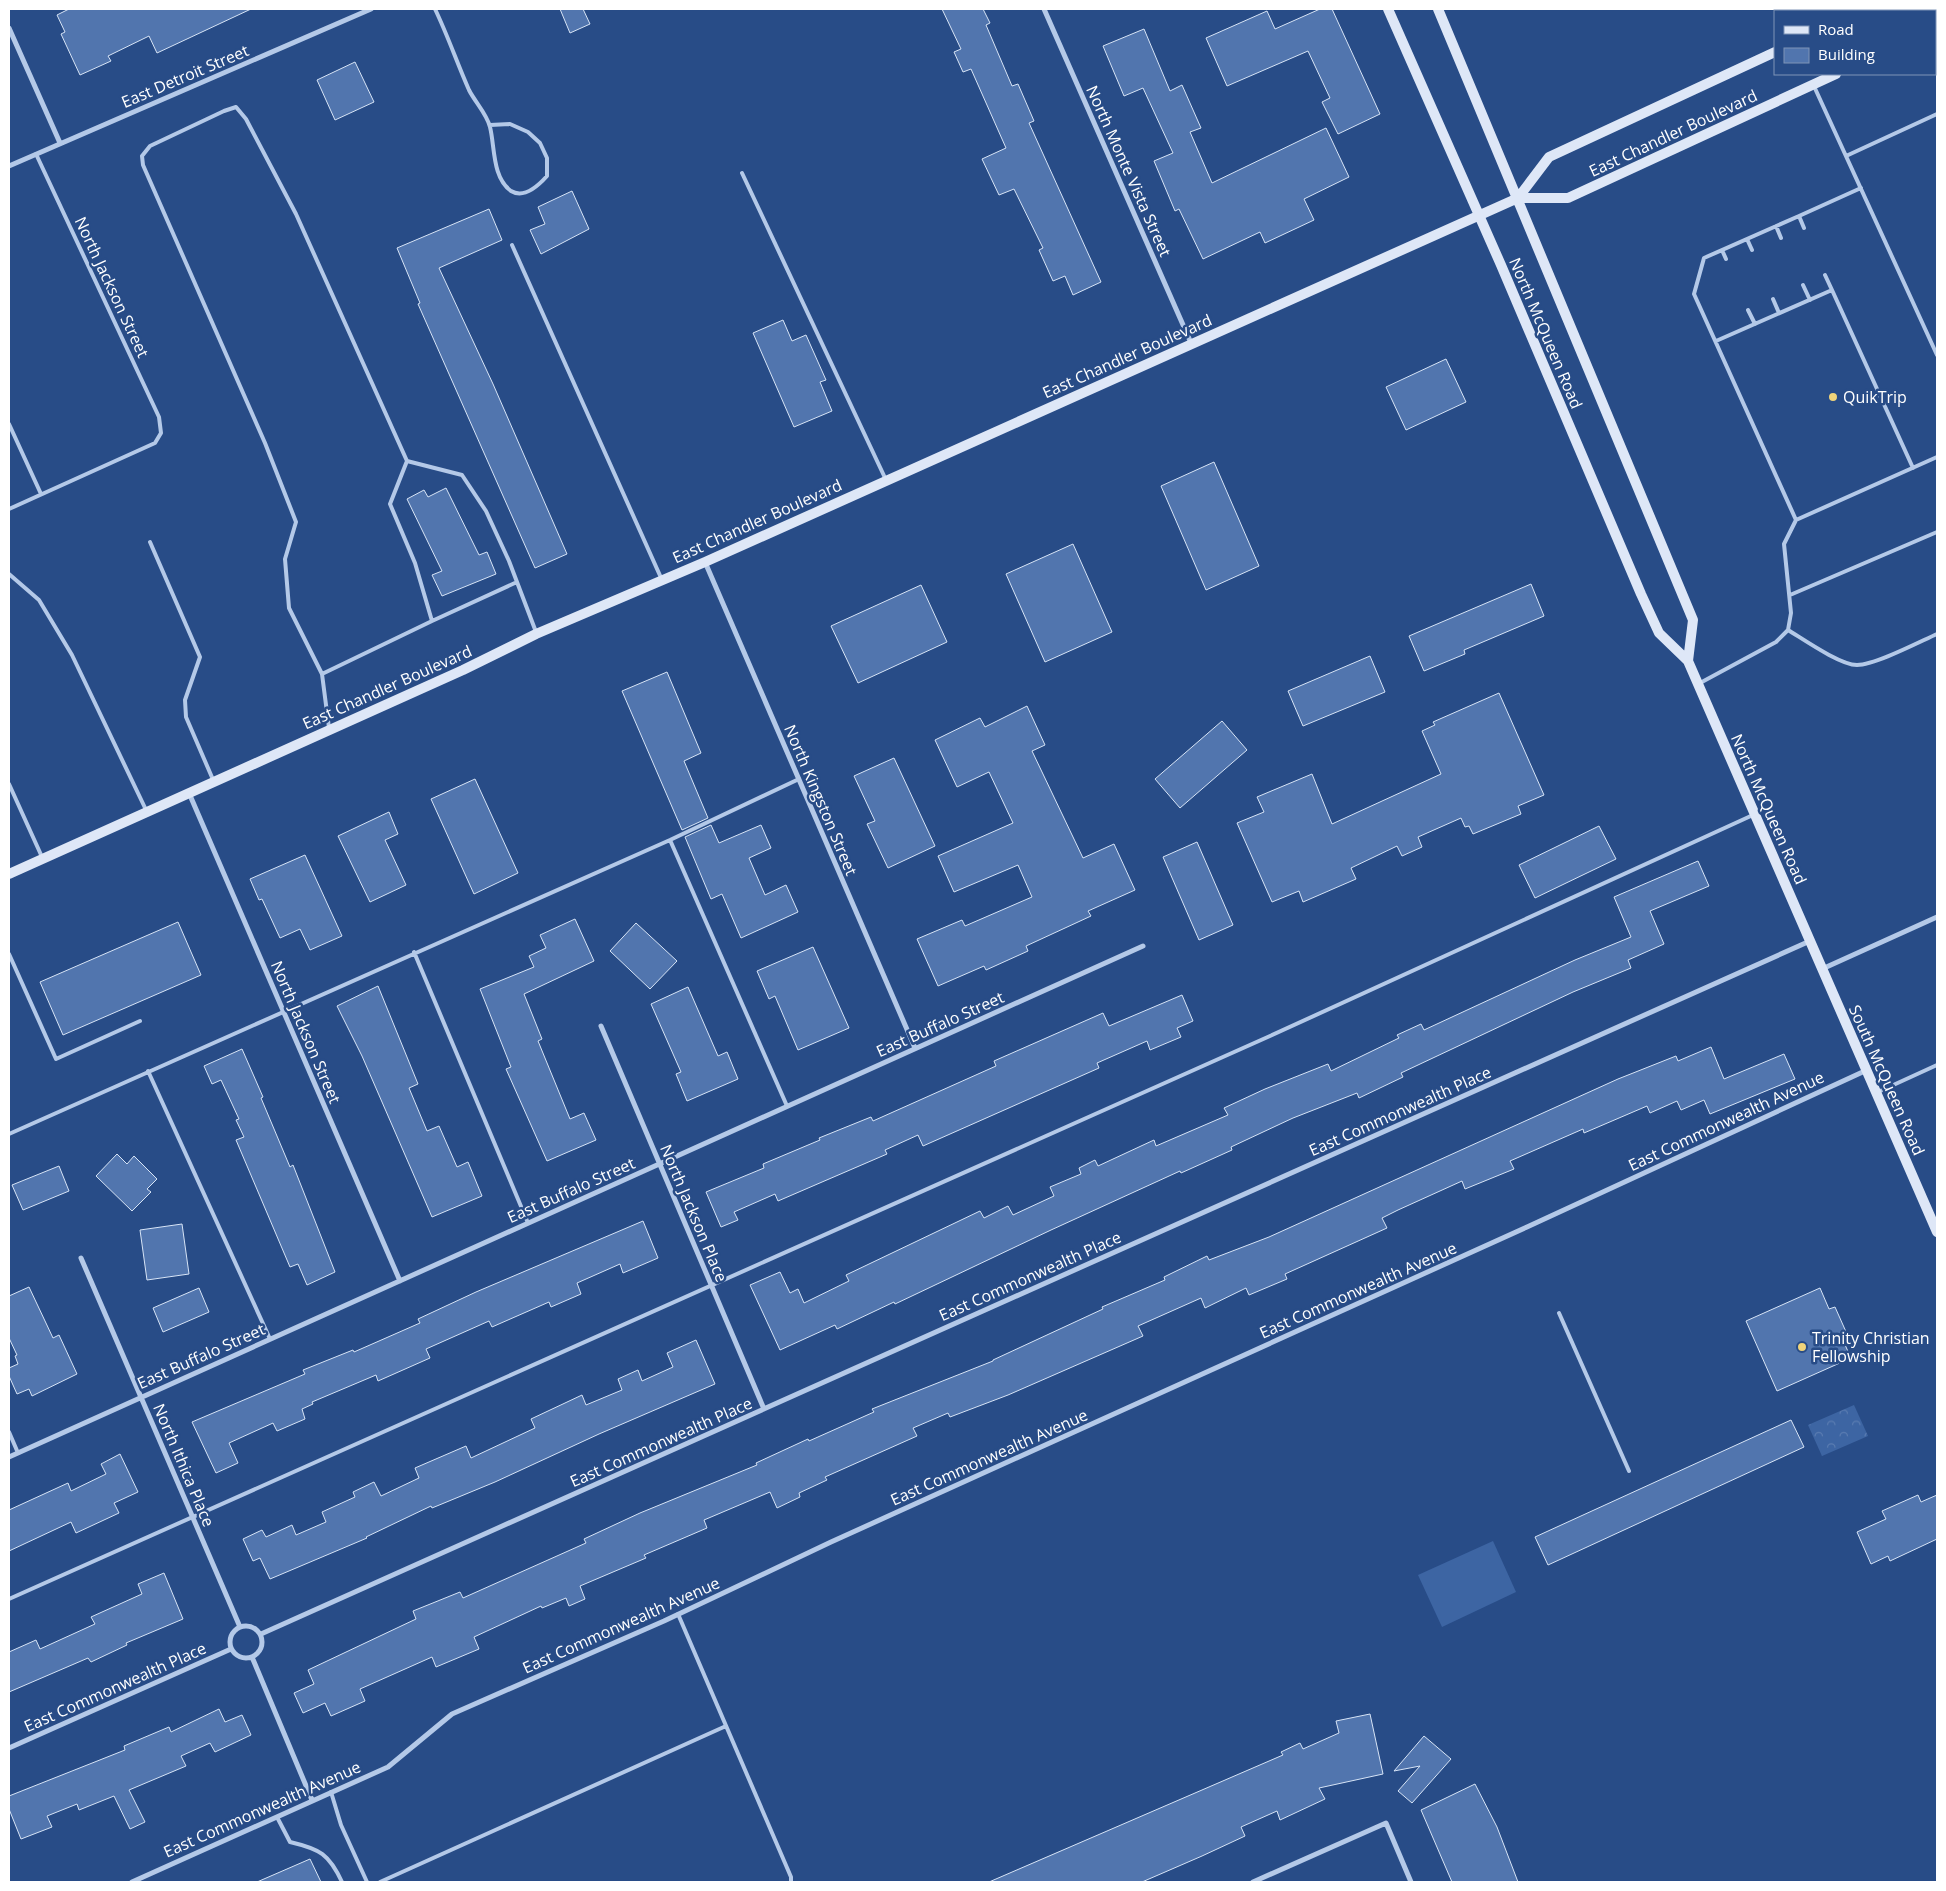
<svg xmlns="http://www.w3.org/2000/svg" width="1946" height="1891" viewBox="0 0 1946 1891" font-family="'Open Sans',sans-serif">
	<style>
		.grass { fill: #3d65a3 }
		.forest { fill: url(#forest-crowns) }
		.building { fill: #5175ae; stroke: #d7e4f6 }
		.lines { fill: none; stroke-linecap: round; stroke-linejoin: round }
		.service { stroke: #b4c9e8; stroke-width: 4 }
		.minor { stroke: #b4c9e8; stroke-width: 5 }
		.secondary { stroke: #dee7f7; stroke-width: 10 }
		.poi-dot { fill: #f0d47a; stroke: #284c87; stroke-width: 2 }
		.labels { text-anchor: middle; dominant-baseline: central; stroke-width: 5; stroke-linejoin: round; paint-order: stroke }
		.street-label { font-size: 16px; fill: #fff; stroke: #284c87 }
		.poi-label { font-size: 16px; fill: #fff; stroke: #284c87; text-anchor: start }
	</style>
	<defs>
		<pattern id="forest-crowns" width="20" height="18" patternUnits="userSpaceOnUse" patternTransform="scale(1.25)"><rect width="20" height="18" fill="#3d65a3"/><path d="M2 6a3 3 0 1 1 6 0M12 15a3 3 0 1 1 6 0" fill="none" stroke="#5a7cb1"/></pattern>
	</defs>
	<rect width="100%" height="100%" fill="#284c87"/>
	<path class="grass" d="M1493,1541L1516,1592L1442,1627L1418,1575Z"/>
	<path class="forest" d="M1854,1405L1868,1436L1822,1456L1808,1425Z"/>
	<path class="building" d="M69,9H251L157,53L149,36L108,56L111,61L80,75L61,34L65,32L57,15Z
		M560,9H583L590,24L570,33Z
		M942,9H983L990,23L986,25L1012,86L1018,84L1034,121L1029,123L1101,282L1073,295L1065,276L1053,281L1039,250L1043,248L1014,189L999,195L982,159L1006,148L971,69L963,72L954,52L961,49Z
		M1320,9H1332L1380,114L1338,134L1322,102L1330,98L1308,51L1227,86L1206,38L1267,11L1275,29Z
		M1144,29L1170,91L1182,85L1201,128L1190,132L1212,183L1326,128L1349,177L1304,199L1314,220L1265,243L1260,232L1203,259L1179,209L1175,211L1154,161L1173,153L1143,88L1124,96L1103,46Z
		M355,62L374,102L335,120L317,80Z
		M572,191L589,229L541,254L530,230L545,224L538,207Z
		M489,209L502,240L439,268L493,384L567,554L535,568L418,304L420,303L397,248Z
		M783,320L792,341L806,335L826,380L820,382L832,411L794,427L753,333Z
		M1446,359L1466,402L1406,430L1386,387Z
		M1214,462L1259,566L1206,590L1161,486Z
		M446,488L479,555L487,552L496,574L442,596L432,575L442,571L407,499L424,490L428,497Z
		M1073,544L1112,632L1045,662L1006,574Z
		M1531,584L1544,616L1464,650L1465,654L1424,671L1409,636Z
		M921,585L947,642L858,683L831,626Z
		M1370,656L1385,692L1303,726L1288,691Z
		M667,672L701,753L684,761L708,818L682,830L622,691Z
		M1499,693L1544,795L1518,806L1521,814L1473,834L1469,826L1465,827L1461,818L1418,837L1422,847L1402,856L1397,846L1351,868L1356,879L1303,902L1299,891L1272,902L1237,823L1264,812L1257,797L1312,774L1332,824L1441,774L1422,731L1435,725L1433,722Z
		M1027,706L1045,745L1032,751L1083,858L1114,844L1135,890L1088,911L1091,916L1026,946L1028,951L986,970L984,966L938,986L917,939L962,920L965,926L1032,897L1018,865L954,892L938,856L1013,823L989,772L957,787L935,740L980,718L985,727Z
		M1222,721L1247,750L1180,808L1155,779Z
		M894,758L935,846L888,868L867,824L875,821L854,776Z
		M475,779L518,873L474,894L431,799Z
		M389,812L398,834L385,840L406,885L370,902L338,836Z
		M711,825L719,843L761,825L771,848L749,858L765,895L786,885L798,912L741,938L722,894L711,899L685,837Z
		M1599,826L1616,859L1535,898L1519,865Z
		M1197,842L1233,925L1199,940L1163,857Z
		M305,855L342,936L310,950L300,929L280,938L262,899L259,900L250,879Z
		M1698,861L1709,886L1650,911L1664,944L1628,960L1631,968L1573,992L1401,1073L1403,1077L1359,1098L1357,1093L1293,1118L1231,1147L1232,1150L1181,1173L1180,1171L1051,1230L895,1304L894,1302L837,1329L835,1325L780,1350L750,1285L780,1272L790,1293L798,1289L804,1303L849,1281L846,1275L980,1211L984,1218L1008,1206L1013,1215L1054,1196L1050,1187L1081,1174L1079,1168L1095,1160L1098,1166L1154,1140L1156,1146L1228,1115L1224,1108L1265,1089L1328,1064L1331,1071L1399,1038L1397,1035L1421,1024L1424,1030L1575,960L1631,937L1614,897Z
		M575,919L594,961L524,994L542,1039L538,1041L570,1119L584,1113L596,1140L547,1161L506,1069L511,1067L480,989L534,967L529,956L546,948L540,935Z
		M178,922L201,975L63,1035L40,982Z
		M636,923L677,961L650,989L610,951Z
		M813,947L849,1028L798,1050L775,996L769,999L757,971Z
		M378,986L418,1084L409,1088L427,1131L439,1126L457,1167L468,1162L482,1196L432,1217L362,1056L337,1006Z
		M688,987L718,1056L727,1052L738,1079L687,1101L676,1074L681,1072L651,1004Z
		M1182,995L1193,1021L1177,1028L1181,1037L1150,1050L1147,1041L1097,1063L1099,1068L923,1146L918,1135L885,1150L887,1154L778,1201L775,1194L734,1212L738,1220L721,1227L706,1192L764,1168L763,1164L820,1140L819,1138L871,1117L873,1121L996,1066L994,1061L1103,1013L1109,1026Z
		M1711,1047L1724,1079L1784,1054L1795,1079L1710,1114L1704,1100L1681,1110L1677,1101L1650,1113L1647,1106L1584,1133L1583,1129L1510,1161L1514,1169L1465,1189L1462,1181L1398,1210L1382,1218L1387,1228L1285,1274L1287,1279L1249,1295L1246,1288L1205,1308L1201,1298L1138,1326L1143,1336L1008,1395L950,1417L948,1413L913,1428L917,1436L825,1477L827,1480L799,1493L800,1497L777,1508L770,1492L704,1520L707,1528L644,1555L646,1558L580,1586L585,1599L569,1606L566,1598L542,1608L541,1606L474,1637L479,1649L436,1667L432,1657L360,1689L365,1701L331,1716L325,1703L303,1713L294,1693L314,1684L308,1670L416,1619L413,1611L460,1592L463,1598L586,1543L584,1539L640,1513L757,1465L756,1463L808,1439L809,1441L874,1412L872,1409L993,1361V1360L1103,1309L1102,1307L1165,1280L1164,1277L1207,1256L1209,1260L1269,1237L1618,1079L1676,1056L1678,1061Z
		M242,1049L263,1097L261,1098L290,1167L293,1165L335,1272L307,1285L298,1264L290,1267L236,1140L244,1137L236,1120L239,1119L221,1080L212,1084L204,1066Z
		M117,1154L127,1164L134,1156L157,1179L147,1189L151,1192L132,1211L96,1176Z
		M59,1166L69,1191L23,1210L12,1185Z
		M643,1221L658,1258L623,1273L620,1264L577,1283L581,1294L551,1307L549,1302L492,1327L489,1321L426,1349L430,1358L378,1381L376,1375L312,1402L313,1404L302,1409L305,1419L277,1431L273,1423L229,1443L238,1463L216,1473L192,1422L305,1374L303,1370L353,1350L354,1352L420,1323L418,1319L476,1292Z
		M182,1224L189,1274L147,1280L140,1230Z
		M29,1287L53,1338L59,1335L77,1374L32,1396L29,1389L17,1394L9,1376V1368L18,1364L15,1356L17,1355L9,1338V1296Z
		M199,1288L209,1312L163,1332L153,1308Z
		M1820,1288L1829,1309L1835,1307L1847,1334L1841,1336L1851,1358L1777,1391L1746,1321Z
		M696,1340L715,1384L599,1434L495,1482L432,1508L431,1506L366,1537L367,1538L270,1579L260,1558L253,1561L243,1539L262,1530L266,1537L292,1525L296,1535L326,1522L322,1512L355,1497L353,1492L374,1482L381,1496L419,1478L415,1468L466,1446L471,1458L535,1428L531,1419L582,1395L586,1405L622,1390L618,1379L638,1370L642,1381L673,1367L667,1353Z
		M1791,1420L1804,1447L1548,1565L1535,1537Z
		M120,1454L138,1492L114,1503L119,1513L76,1533L71,1522L9,1551V1510L68,1483L71,1491L106,1474L101,1464Z
		M1918,1495L1921,1502L1937,1495V1539L1890,1561L1888,1556L1871,1564L1857,1532L1886,1519L1882,1511Z
		M164,1573L183,1619L126,1643L127,1645L91,1662L88,1658L9,1692V1652L36,1640L40,1649L95,1624L91,1617L142,1594L138,1584Z
		M219,1709L225,1722L242,1715L251,1735L215,1752L210,1743L181,1756L186,1766L129,1790L145,1822L130,1829L114,1796L79,1810L77,1804L47,1816L52,1827L21,1839L9,1809V1796L125,1750L124,1746L169,1727L171,1732Z
		M1370,1714L1383,1774L1319,1788L1325,1799L1280,1820L1277,1811L1241,1827L1245,1836L1202,1856L1142,1882H989L1283,1755L1281,1752L1300,1743L1303,1749L1339,1733L1336,1721Z
		M1424,1736L1451,1759L1412,1803L1398,1791L1420,1766L1394,1771Z
		M1475,1784L1497,1827L1518,1882H1452L1421,1810Z
		M310,1859L321,1882H257Z"/>
	<g class="lines">
		<path class="service" d="M435,9C448,36 457,63 469,90C475,102 487,114 490,127C495,147 492,177 511,191C524,199 539,185 547,176V158L540,143L528,132L510,124L490,125
			M1813,84L1937,355
			M1846,156L1937,114
			M742,173L886,480
			M1799,216L1861,188
			M1776,226L1781,238
			M1747,239L1752,250
			M512,245L662,580
			M1722,250L1726,259
			M1803,285L1810,300
			M1832,290L1913,468
			M1773,299L1779,313
			M1748,310L1755,324
			M1716,341L1832,290L1825,275
			M9,424L41,494
			M407,461L462,475L486,511L509,561L536,632
			M9,509L155,443L161,433L159,417L36,154
			M1796,520L1694,294L1704,258L1799,216L1804,228
			M150,542L200,657L185,700L186,717L214,782
			M9,574L39,600L72,655L147,812
			M1790,595L1937,532
			M1788,630C1803,639 1840,665 1857,665C1875,665 1919,642 1937,634
			M322,674L432,621
			M1700,683L1776,642L1788,630L1791,613L1784,544L1796,520L1937,457
			M329,728L322,674L289,608L285,559L296,522L265,443L143,165L142,156L150,146L224,111L236,107L246,119L296,214L407,461L390,504L415,563L432,621L517,582
			M9,784L42,857
			M670,840L787,1106
			M414,952L528,1223
			M9,954L56,1059L140,1021
			M148,1071L270,1339
			M1878,1092L1937,1065
			M9,1134L670,840L799,779
			M1559,1313L1629,1471
			M9,1432L18,1453
			M9,1599L1270,1036L1753,815
			M678,1614L791,1877V1882
			M331,1792L341,1825L367,1882
			M277,1817L290,1842C320,1849 329,1854 342,1882
			M380,1882L726,1726"/>
		<path class="minor" d="M1044,9L1191,343
			M9,28L60,143
			M9,166L371,9
			M705,562L915,1048
			M189,793L400,1281
			M1822,969L1937,917
			M601,1026L764,1409
			M81,1258L240,1627
			M9,1457L1143,946
			M230 1642a16 16 0 1 1 32 0a16 16 0 1 1-32 0Z
			M261,1634L1810,941
			M252,1657L312,1800
			M9,1748L231,1649
			M132,1882L388,1767L452,1714L664,1621L831,1542L1527,1227L1867,1070
			M1253,1882L1386,1823L1411,1882"/>
		<path class="secondary" d="M1388,9L1501,265L1641,594L1659,633L1688,661L1937,1232
			M1438,9L1693,620L1688,661
			M1861,11L1867,9
			M1935,28L1937,27
			M1518,198L1549,157L1775,52
			M9,874L463,670L536,634L705,562L1518,198H1568L1836,74"/>
	</g>
	<g class="poi-dot">
		<circle cx="1833" cy="397" r="5"/>
		<circle cx="1802" cy="1347" r="5"/>
	</g>
	<g class="labels">
		<g class="street-label">
			<text transform="translate(185 76) rotate(-23)">East Detroit Street</text>
			<text transform="translate(1673 133) rotate(-25)">East Chandler Boulevard</text>
			<text transform="translate(1129 171) rotate(66)">North Monte Vista Street</text>
			<text transform="translate(112 287) rotate(65)">North Jackson Street</text>
			<text transform="translate(1546 333) rotate(67)">North McQueen Road</text>
			<text transform="translate(1127 356) rotate(-24)">East Chandler Boulevard</text>
			<text transform="translate(757 521) rotate(-24)">East Chandler Boulevard</text>
			<text transform="translate(387 687) rotate(-24)">East Chandler Boulevard</text>
			<text transform="translate(821 800) rotate(67)">North Kingston Street</text>
			<text transform="translate(1769 809) rotate(66)">North McQueen Road</text>
			<text transform="translate(940 1024) rotate(-24)">East Buffalo Street</text>
			<text transform="translate(306 1032) rotate(67)">North Jackson Street</text>
			<text transform="translate(1887 1080) rotate(66)">South McQueen Road</text>
			<text transform="translate(1400 1111) rotate(-24)">East Commonwealth Place</text>
			<text transform="translate(1726 1121) rotate(-25)">East Commonwealth Avenue</text>
			<text transform="translate(571 1190) rotate(-24)">East Buffalo Street</text>
			<text transform="translate(694 1213) rotate(67)">North Jackson Place</text>
			<text transform="translate(1030 1276) rotate(-24)">East Commonwealth Place</text>
			<text transform="translate(1358 1290) rotate(-24)">East Commonwealth Avenue</text>
			<text transform="translate(201 1356) rotate(-24)">East Buffalo Street</text>
			<text transform="translate(661 1442) rotate(-24)">East Commonwealth Place</text>
			<text transform="translate(989 1457) rotate(-24)">East Commonwealth Avenue</text>
			<text transform="translate(184 1465) rotate(67)">North Ithica Place</text>
			<text transform="translate(621 1625) rotate(-24)">East Commonwealth Avenue</text>
			<text transform="translate(115 1687) rotate(-24)">East Commonwealth Place</text>
			<text transform="translate(262 1809) rotate(-24)">East Commonwealth Avenue</text>
		</g>
		<g class="poi-label">
			<text x="1843" y="397">QuikTrip</text>
			<text x="1812" y="1338">Trinity Christian<tspan x="1812" dy="18">Fellowship</tspan></text>
		</g>
	</g>
	<rect width="1946" height="1891" fill="none" stroke="#ffffff" stroke-width="20"/>
	<rect x="1774" y="10" width="162" height="65" fill="#284c87" stroke="#7e94b7"/>
	<rect x="1784" y="26" width="25" height="8" fill="#dee7f7" stroke="#7e94b7"/>
	<text x="1818" y="35" font-size="15" fill="#ffffff">Road</text>
	<rect x="1784" y="48" width="25" height="15" fill="#5175ae" stroke="#7e94b7"/>
	<text x="1818" y="60" font-size="15" fill="#ffffff">Building</text>
</svg>
